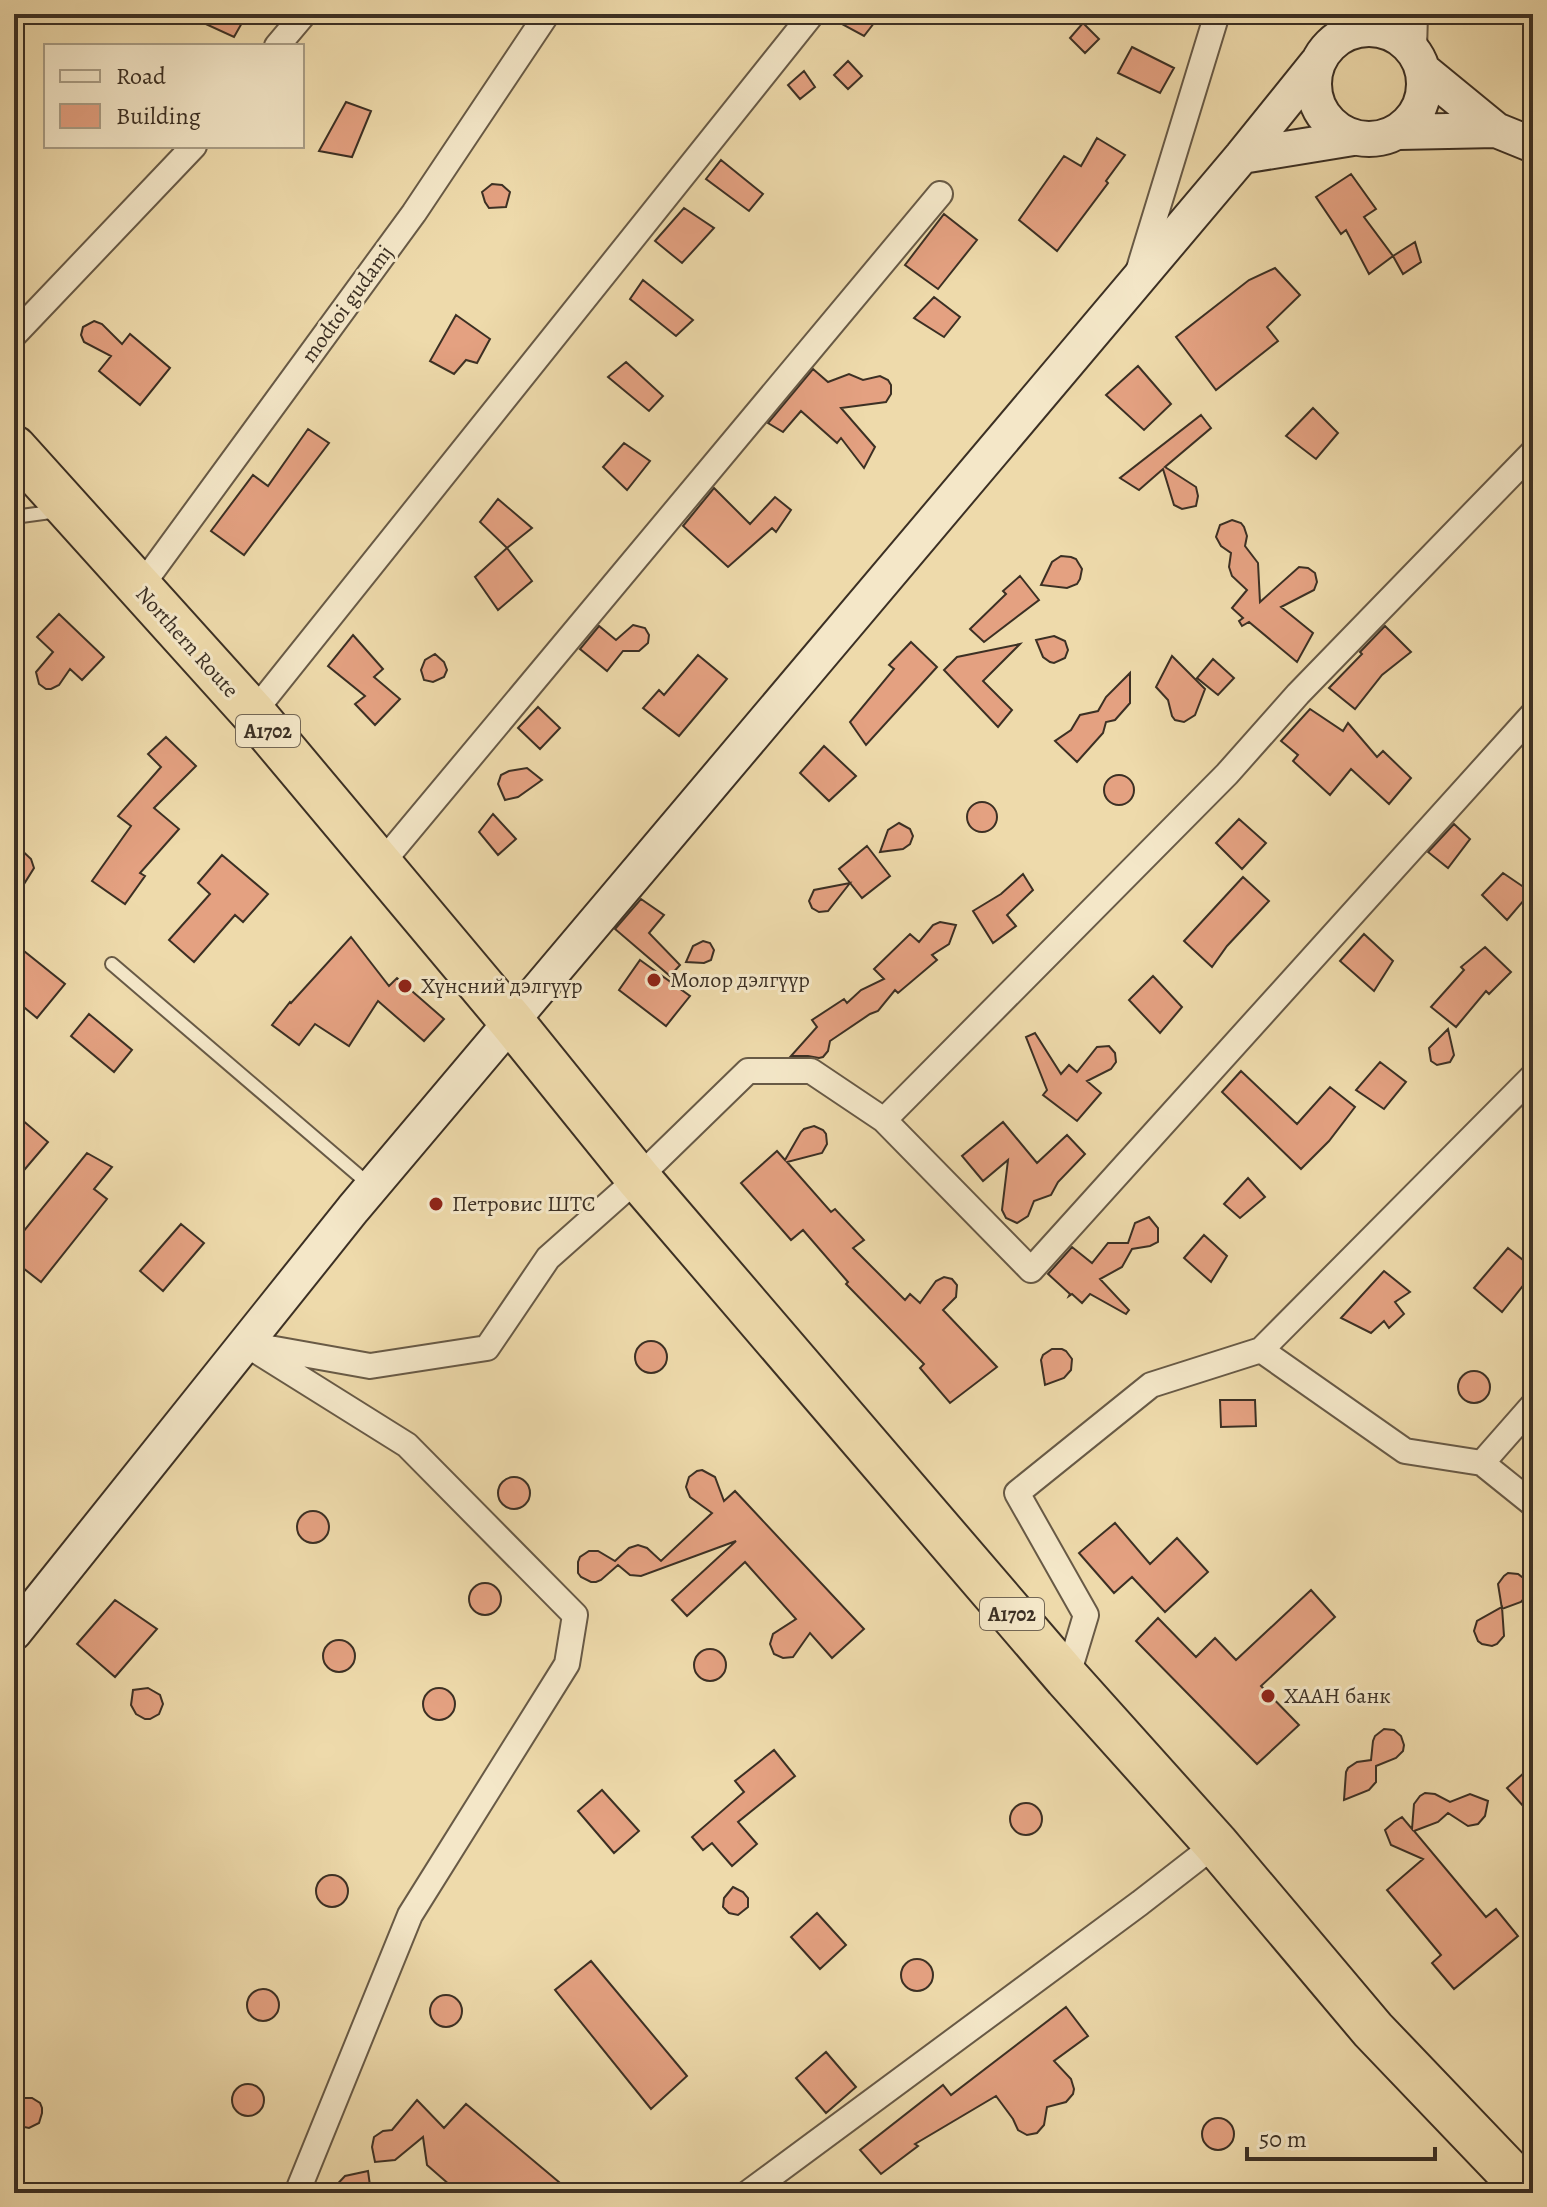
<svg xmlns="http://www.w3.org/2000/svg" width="1547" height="2207" viewBox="0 0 1547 2207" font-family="Alegreya,serif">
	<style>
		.building { fill: #e4a181; stroke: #3c3024; stroke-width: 2 }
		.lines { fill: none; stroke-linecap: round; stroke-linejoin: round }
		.lane-casing { stroke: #685a46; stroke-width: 16 }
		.street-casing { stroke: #685a46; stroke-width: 28 }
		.secondary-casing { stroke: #3c3024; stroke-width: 38 }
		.highway-casing { stroke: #3c3024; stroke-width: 48 }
		.lane { stroke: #f4e7c8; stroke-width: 12 }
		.street { stroke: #f4e7c8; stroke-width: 24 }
		.secondary { stroke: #f4e7c8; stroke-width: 34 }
		.highway { stroke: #eedaab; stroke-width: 44 }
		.poi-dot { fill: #8f2418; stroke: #f4e7c8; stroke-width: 3 }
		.labels { text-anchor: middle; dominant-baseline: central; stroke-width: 6; stroke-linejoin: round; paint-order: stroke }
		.shield { fill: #f4e7c8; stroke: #736755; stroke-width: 2 }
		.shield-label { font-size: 20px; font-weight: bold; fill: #3c3024 }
		.street-label { font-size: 22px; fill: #3c3024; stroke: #f4e7c8 }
		.poi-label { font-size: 22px; fill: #3c3024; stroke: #f4e7c8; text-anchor: start }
	</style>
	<rect width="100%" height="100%" fill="#eedaab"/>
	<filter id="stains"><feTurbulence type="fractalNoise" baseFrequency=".0025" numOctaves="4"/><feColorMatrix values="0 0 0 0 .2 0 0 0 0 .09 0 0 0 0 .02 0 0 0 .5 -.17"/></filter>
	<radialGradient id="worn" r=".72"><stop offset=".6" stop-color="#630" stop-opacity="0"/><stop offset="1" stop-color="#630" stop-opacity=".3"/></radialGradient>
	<path class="building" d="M184,14H247L234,37Z
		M827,14H881L864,36L827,16Z
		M1083,23L1099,39L1085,53L1070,38Z
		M1132,47L1174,68L1160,93L1118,73Z
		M848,61L862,76L848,89L834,75Z
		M804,71L815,87L800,99L788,85Z
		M346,102L371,111L352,157L319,151Z
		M1097,138L1125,155L1106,181L1108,183L1057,251L1019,220L1064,156L1081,166Z
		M721,160L763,194L749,211L706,179Z
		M1351,174L1376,209L1364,217L1393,256L1369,274L1346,230L1341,234L1316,197Z
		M492,184L502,185L510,192L506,207L489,208L485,202L482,192Z
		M684,208L714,228L682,263L655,241Z
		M944,214L977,240L938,289L905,265Z
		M1415,242L1421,262L1403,274L1393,256Z
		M1275,268L1300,295L1267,327L1278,341L1216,390L1176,337L1249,280Z
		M643,280L693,320L676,336L630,299Z
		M934,297L960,317L944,337L914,318Z
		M456,315L490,339L477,363L466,360L454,374L430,361Z
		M94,321L102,324L122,344L130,334L170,368L140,405L99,371L111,356L84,342L81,335L83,327Z
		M626,362L663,396L649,411L608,377Z
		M1138,366L1171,404L1144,430L1106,395Z
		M813,369L828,382L849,374L863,380L880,376L888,380L891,385V394L886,402L841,408L875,447L864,468L841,438L837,443L801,411L783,432L768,423Z
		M1313,408L1338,433L1316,459L1286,436Z
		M1201,415L1211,428L1165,467L1196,487L1198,496L1196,506L1182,509L1174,505L1163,469L1139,490L1120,478Z
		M308,429L329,443L244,555L211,531L253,475L268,486Z
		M624,443L650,461L627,490L603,467Z
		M714,488L750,524L775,497L791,510L776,532L772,528L728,567L683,526Z
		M498,499L532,528L507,548L480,522Z
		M1232,520L1241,523L1244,527L1247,536L1245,546L1258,563L1260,602L1299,567L1308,568L1315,573L1317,582L1314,590L1281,607L1313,633L1297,662L1249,622L1242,626L1239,621L1243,618L1232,608L1247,590L1232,576L1229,567L1231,553L1221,546L1216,537L1220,525Z
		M507,548L532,581L498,610L475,577Z
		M1061,556L1071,557L1076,559L1082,569L1080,579L1077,584L1067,588L1041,585L1052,562Z
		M1020,576L1039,600L984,642L970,629L1006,594L1003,591Z
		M59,614L104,657L82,680L70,669L59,685L51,689H46L39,684L36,672L53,652L37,637Z
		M633,625L645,628L649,635L648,643L639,651H623L607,671L580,649L599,626L616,640Z
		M1385,626L1411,652L1382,675L1355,709L1329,688L1362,654L1360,652Z
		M353,635L383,669L374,677L400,699L375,725L355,704L365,696L328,666Z
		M1054,636L1065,641L1068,650L1065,658L1054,663L1050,662L1043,657L1036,640Z
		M911,642L937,667L866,745L850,722L894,669L889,665Z
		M1020,644L983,681L1012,710L998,727L944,670L957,657Z
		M435,654L444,662L447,670L444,677L433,682L424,680L421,670L425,660Z
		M698,655L727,679L679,736L643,708L659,690L664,695Z
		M1172,656L1205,689L1195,715L1184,722L1175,720L1172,716L1168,700L1156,687Z
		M1213,659L1234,678L1218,695L1197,678Z
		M1130,673V703L1115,720L1106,722L1103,733L1077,762L1055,741L1071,730L1080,715L1098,711L1106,697Z
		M538,707L560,728L540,749L518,728Z
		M1310,709L1343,731L1348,723L1377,757L1383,751L1411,778L1389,804L1351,769L1330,795L1293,761L1298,755L1281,741Z
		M166,737L196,766L154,808L179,829L140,873L145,876L125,904L92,881L131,826L118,816L161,767L148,754Z
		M824,746L856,776L829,801L800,773Z
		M527,768L542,780L518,797L505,800L498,784L501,775L509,771Z
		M1104 790a15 15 0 1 1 30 0a15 15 0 1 1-30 0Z
		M967 817a15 15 0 1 1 30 0a15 15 0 1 1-30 0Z
		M493,814L516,839L498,855L479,832Z
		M1239,819L1266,843L1242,869L1216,843Z
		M899,823L910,829L913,836L910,844L903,849L880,852L888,830Z
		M1454,824L1470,839L1448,868L1428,852Z
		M14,843L31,859L34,868L14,900Z
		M867,846L890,876L862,898L839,869Z
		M222,855L268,894L243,922L235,915L194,962L169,940L210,894L198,883Z
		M1503,873L1531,892L1507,920L1482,895Z
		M1023,874L1033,890L1007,915L1016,926L993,943L973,911L1001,894Z
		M1243,877L1269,901L1227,946L1212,967L1184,941Z
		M850,883L828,911L819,912L812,908L809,901L814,890Z
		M641,899L664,915L649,933L680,965L670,976L615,929Z
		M940,922L956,925L949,944L932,955L937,960L898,993L895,990L878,1011L870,1014L830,1041L828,1051L823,1057L819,1058L808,1056H791L817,1027L812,1020L844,999L847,1003L861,990L884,979L874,969L910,934L919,942L933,925Z
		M1364,934L1393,961L1374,991L1340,961Z
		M351,937L389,986L397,978L444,1019L424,1041L378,1001L349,1046L315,1024L299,1045L272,1025L290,1002L291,1003Z
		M703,941L710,943L714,950L711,960L704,963L686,962L693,946Z
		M14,943L65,984L37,1018L14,999Z
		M1485,947L1511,972L1489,994L1486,991L1456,1027L1431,1007L1464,970L1461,967Z
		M640,960L690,996L666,1026L619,990Z
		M1153,976L1182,1007L1160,1033L1129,1000Z
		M89,1014L132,1050L114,1072L71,1036Z
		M1448,1029L1454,1055L1450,1062L1437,1065L1431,1061L1429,1048Z
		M1035,1033L1061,1074L1069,1065L1077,1072L1097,1047L1109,1046L1115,1053L1116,1062L1111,1069L1087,1081L1101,1093L1077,1121L1043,1095L1047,1090L1026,1037Z
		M1380,1062L1406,1082L1384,1109L1356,1090Z
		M1241,1071L1297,1124L1330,1087L1355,1107L1329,1141L1301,1169L1222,1092Z
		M14,1113L48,1142L14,1182Z
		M1003,1122L1037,1163L1067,1135L1085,1154L1058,1182L1051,1195L1034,1201L1028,1216L1017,1223L1006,1218L1002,1210L1008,1160L983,1181L962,1156Z
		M814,1126L823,1130L826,1134L827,1144L822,1153L787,1162L831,1212L835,1209L864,1240L853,1248L905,1300L910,1294L920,1303L936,1281L944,1277L952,1279L957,1285L956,1297L943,1310L997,1367L950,1403L920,1368L924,1364L846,1284L848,1282L803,1230L791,1240L741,1183L777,1151L785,1160L801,1132L804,1129Z
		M87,1153L112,1167L94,1189L107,1199L41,1282L14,1261V1243Z
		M1248,1178L1265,1197L1240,1218L1224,1204Z
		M1149,1217L1158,1228V1242L1150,1246L1132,1249L1122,1267L1100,1279L1129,1310L1126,1314L1090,1294L1082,1303L1072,1294L1069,1296L1070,1294L1048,1274L1072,1247L1092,1263L1108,1243H1128L1135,1223Z
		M181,1224L204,1243L163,1291L140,1271Z
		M1204,1235L1227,1256L1211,1282L1184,1258Z
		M1508,1248L1533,1268V1273L1502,1312L1474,1288Z
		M1384,1271L1410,1292L1395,1302L1404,1314L1389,1328L1384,1321L1371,1333L1341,1318Z
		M635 1357a16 16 0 1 1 32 0a16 16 0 1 1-32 0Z
		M1052,1349H1062L1066,1351L1072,1359L1071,1370L1064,1378L1045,1385L1041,1360L1043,1355Z
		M1458 1387a16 16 0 1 1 32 0a16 16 0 1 1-32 0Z
		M1220,1400H1255L1256,1426L1221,1427Z
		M702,1470L715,1477L724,1501L735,1491L864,1629L832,1658L810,1633L793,1657L783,1658L774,1654L770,1644L773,1634L796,1619L745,1562L687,1616L672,1600L736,1541L641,1576L630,1575L618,1565L601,1580L596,1582H591L581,1577L578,1573V1562L580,1557L589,1551H598L615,1561L629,1548L638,1545L647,1548L661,1561L712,1513L690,1497L686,1487L689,1477L697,1471Z
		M498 1493a16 16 0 1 1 32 0a16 16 0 1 1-32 0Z
		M297 1527a16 16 0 1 1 32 0a16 16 0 1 1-32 0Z
		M1115,1523L1150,1564L1177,1538L1208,1572L1165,1612L1132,1577L1114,1593L1079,1553Z
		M1508,1573L1518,1574L1526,1580L1528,1584V1594L1521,1602L1502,1609L1498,1584L1504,1576Z
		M469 1599a16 16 0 1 1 32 0a16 16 0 1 1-32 0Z
		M1311,1590L1335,1617L1261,1686L1299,1725L1257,1764L1136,1641L1158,1618L1196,1657L1215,1638L1236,1660Z
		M115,1600L157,1629L115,1677L77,1644Z
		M1502,1607L1504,1636L1497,1644L1492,1646L1482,1644L1478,1641L1474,1631L1477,1621Z
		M323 1656a16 16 0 1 1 32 0a16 16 0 1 1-32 0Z
		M694 1665a16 16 0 1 1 32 0a16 16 0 1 1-32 0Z
		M148,1688L160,1695L163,1704L159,1714L150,1719H145L136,1714L131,1705L133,1690Z
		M423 1704a16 16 0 1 1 32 0a16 16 0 1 1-32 0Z
		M1384,1729L1394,1730L1401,1736L1404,1745L1403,1751L1396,1758L1376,1766V1782L1369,1790L1344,1800L1346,1772L1348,1768L1357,1762L1371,1760L1373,1741L1375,1736Z
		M774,1750L795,1776L738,1822L757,1844L732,1866L712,1843L703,1850L692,1837L744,1792L735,1781Z
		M1533,1765V1817L1507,1788Z
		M602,1790L639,1831L614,1853L578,1811Z
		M1425,1793L1435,1794L1450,1802L1470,1794L1488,1801L1485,1816L1478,1824L1468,1826L1448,1813L1438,1822L1414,1831L1486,1917L1496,1909L1518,1936L1454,1989L1432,1963L1441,1955L1387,1890L1423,1859L1391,1845L1385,1830L1394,1822L1402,1817L1412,1829L1414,1804L1420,1796Z
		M1010 1819a16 16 0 1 1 32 0a16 16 0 1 1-32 0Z
		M316 1891a16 16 0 1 1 32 0a16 16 0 1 1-32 0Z
		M733,1887L743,1892L748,1898V1907L738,1915L729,1913L723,1907L724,1898Z
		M817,1913L846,1945L820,1969L791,1937Z
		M901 1975a16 16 0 1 1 32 0a16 16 0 1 1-32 0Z
		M591,1961L687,2076L651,2109L555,1990Z
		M247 2005a16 16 0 1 1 32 0a16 16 0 1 1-32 0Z
		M430 2011a16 16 0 1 1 32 0a16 16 0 1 1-32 0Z
		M1066,2007L1088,2036L1054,2061L1071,2079L1074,2089L1073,2094L1066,2102L1047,2107L1044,2125L1037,2133L1027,2135L1018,2130L1013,2119L996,2096L915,2144L918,2146L881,2174L860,2150L943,2085L951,2095Z
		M826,2052L856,2087L826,2113L796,2078Z
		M232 2100a16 16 0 1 1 32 0a16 16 0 1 1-32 0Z
		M22,2098H32L40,2103L42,2108V2113L39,2123L29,2128L14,2125V2101Z
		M417,2100L444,2128L466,2104L572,2193H459L427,2165L423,2137L395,2160L375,2162L372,2147L374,2137L383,2131L392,2130Z
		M1202 2134a16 16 0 1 1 32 0a16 16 0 1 1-32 0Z
		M368,2171L371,2193H329L345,2176Z"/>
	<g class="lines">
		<defs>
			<path id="lane" d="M14,517L58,511
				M112,964L371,1186"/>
			<path id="street" d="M1350,31L1363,14
				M277,46L304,14
				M1414,50L1415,14
				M1138,272L1217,14
				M14,335L194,146
				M1533,452L1298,694L1227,774L884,1120L1031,1270L1533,714
				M139,589L414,213L547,14
				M253,713L812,14
				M380,865L940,194
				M1533,1076L1261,1350L1405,1451L1482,1463L1533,1405
				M244,1343L407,1445L575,1615L567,1664L410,1915L297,2193
				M258,1346L370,1366L487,1348L548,1258L638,1178L748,1071H811L884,1120
				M1482,1463L1533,1504
				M1067,1678L1086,1615L1017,1493L1151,1385L1261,1350
				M748,2193L1140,1903L1216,1844"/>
			<path id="secondary" d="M1314 84a55 55 0 1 1 110 0a55 55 0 1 1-110 0Z
				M1424,71L1496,130L1533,145
				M1399,132L1496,130
				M1242,156L1353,138
				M14,1633L353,1209L1242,156L1317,63"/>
			<path id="highway" d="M14,448L253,713L512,1022L638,1178L1067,1678L1216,1844L1373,2030L1529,2193"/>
		</defs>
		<use href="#lane" class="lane-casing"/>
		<use href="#street" class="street-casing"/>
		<use href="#secondary" class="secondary-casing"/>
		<use href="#highway" class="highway-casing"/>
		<use href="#lane" class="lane"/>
		<use href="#street" class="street"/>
		<use href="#secondary" class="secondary"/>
		<use href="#highway" class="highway"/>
	</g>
	<g class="poi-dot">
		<circle cx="654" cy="980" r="8"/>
		<circle cx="405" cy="986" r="8"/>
		<circle cx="436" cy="1204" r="8"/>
		<circle cx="1268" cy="1696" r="8"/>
	</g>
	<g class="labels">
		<g class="shield">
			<rect x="236" y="715" width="64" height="32" rx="6"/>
			<rect x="980" y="1598" width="64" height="32" rx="6"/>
		</g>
		<g class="shield-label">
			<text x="268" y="731">A1702</text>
			<text x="1012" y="1614">A1702</text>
		</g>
		<g class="street-label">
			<text transform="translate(347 304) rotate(-54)">modtoi gudamj</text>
			<text transform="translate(187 642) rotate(48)">Northern Route</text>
		</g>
		<g class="poi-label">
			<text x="670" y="980">Молор дэлгүүр</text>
			<text x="421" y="986">Хүнсний дэлгүүр</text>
			<text x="452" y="1204">Петровис ШТС</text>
			<text x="1284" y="1696">ХААН банк</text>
		</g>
	</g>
	<rect width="1547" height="2207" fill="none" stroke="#eedaab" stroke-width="48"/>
	<rect x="16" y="16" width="1515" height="2175" fill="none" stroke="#3c3024" stroke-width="4"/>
	<rect x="24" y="24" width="1499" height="2159" fill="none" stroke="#3c3024" stroke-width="2"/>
	<rect x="44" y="44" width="260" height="104" fill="#f4e7c8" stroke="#aa9e86" stroke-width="2"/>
	<rect x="60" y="70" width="40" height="12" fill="#f4e7c8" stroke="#aa9e86" stroke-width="2"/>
	<text x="116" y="84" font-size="24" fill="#3c3024">Road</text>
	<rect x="60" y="104" width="40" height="24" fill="#e4a181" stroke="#aa9e86" stroke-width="2"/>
	<text x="116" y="124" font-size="24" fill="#3c3024">Building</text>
	<path d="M1247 2147v12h188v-12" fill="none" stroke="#3c3024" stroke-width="4"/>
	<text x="1259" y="2147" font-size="24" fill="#3c3024" stroke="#f4e7c8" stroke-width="6" paint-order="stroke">50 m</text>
	<rect width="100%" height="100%" filter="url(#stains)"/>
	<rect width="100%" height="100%" fill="url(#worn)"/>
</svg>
